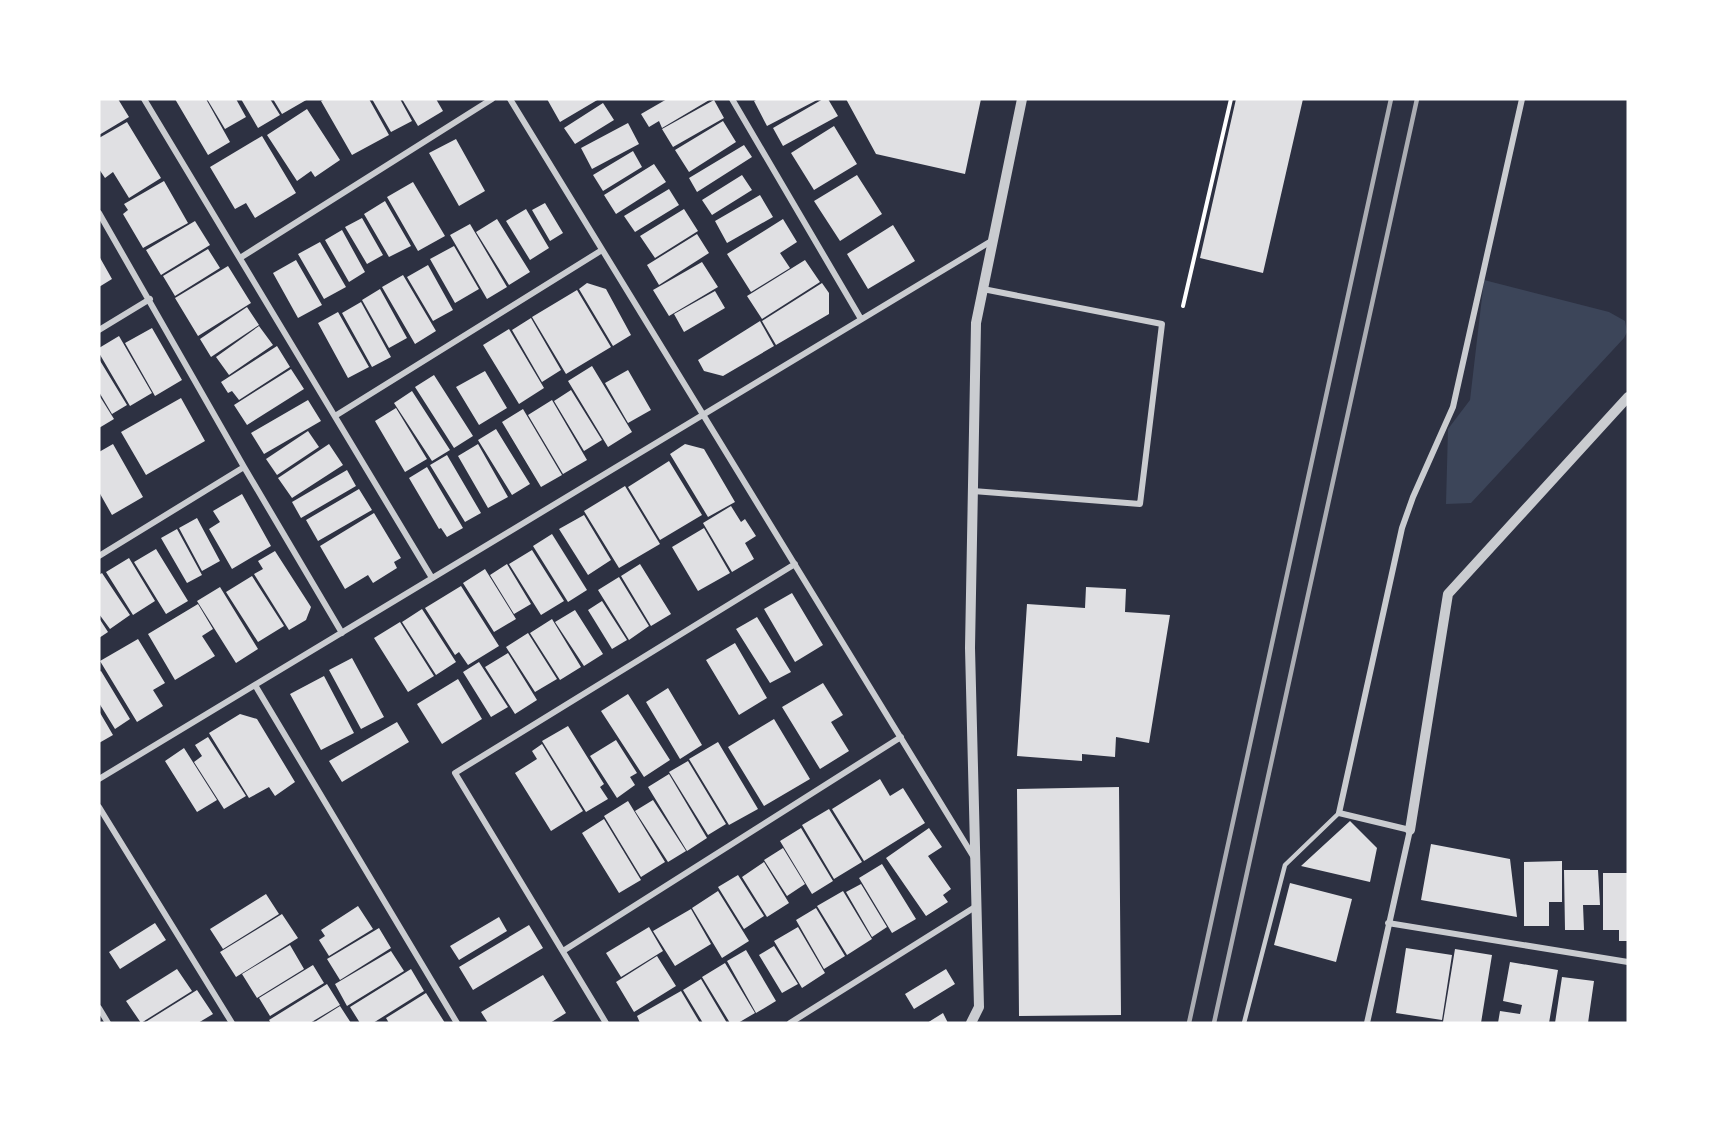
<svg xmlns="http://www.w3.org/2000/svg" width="1727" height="1122" viewBox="0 0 1727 1122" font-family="'Work Sans',sans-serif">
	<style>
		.green { fill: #3c4559 }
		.building { fill: #e0e0e3 }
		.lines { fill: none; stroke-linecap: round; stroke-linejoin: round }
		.path { stroke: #fff; stroke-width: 4 }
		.service { stroke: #caccd0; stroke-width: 4.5 }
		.minor { stroke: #caccd0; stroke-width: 6 }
		.tertiary { stroke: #caccd0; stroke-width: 10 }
		.rail { stroke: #abadb3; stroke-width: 4.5 }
	</style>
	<rect width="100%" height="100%" fill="#2d3142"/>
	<path class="green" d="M1484,280L1609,312L1625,321L1627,332L1624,338L1471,503L1446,504L1448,429L1470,400Z"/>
	<path class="building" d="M99,99H118L129,117L99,135Z
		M175,99H206L230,142L208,155Z
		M207,99H236L246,117L225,129Z
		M241,99H270L280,115L258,128Z
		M273,99H308L282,114Z
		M325,99H369L389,135L352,155L321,101Z
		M372,99H400L412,121L391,132Z
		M402,99H436L443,111L418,126Z
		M547,99H599L560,122Z
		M667,99H711L662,128L659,121L649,127L641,114Z
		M758,99H819L767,126L754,101Z
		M823,99H828L838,116L783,146L773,128Z
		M846,99H981L965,174L876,154Z
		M1236,99H1303L1263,273L1200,258Z
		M714,100L724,118L673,147L662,129Z
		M603,103L614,120L575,144L564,128Z
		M307,109L340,160L315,177L311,171L297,181L267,135Z
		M723,121L736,142L689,172L675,150Z
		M127,122L161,178L129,198L113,172L105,178L99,169V138Z
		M628,123L639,144L592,169L581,148Z
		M834,126L857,164L814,190L791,153Z
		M262,136L296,193L255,218L246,203L235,209L210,167Z
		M456,139L485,191L459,206L429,153Z
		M744,145L752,157L697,192L689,178Z
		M633,151L642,167L603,191L593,175Z
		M654,164L666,182L616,214L604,195Z
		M742,175L752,190L712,215L702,200Z
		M857,175L882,214L840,241L814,201Z
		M164,181L188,223L143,248L123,214L128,210L124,204Z
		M413,182L445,236L418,251L387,197Z
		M669,189L679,205L635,232L624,216Z
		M760,195L773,217L727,243L715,221Z
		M385,201L411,246L389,257L364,214Z
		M545,203L563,233L550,241L532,210Z
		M526,209L549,248L530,260L506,221Z
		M684,209L698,231L655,258L640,236Z
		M362,218L383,255L367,264L345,227Z
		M497,219L530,272L509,285L476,232Z
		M783,219L797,242L780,253L790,268L751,292L727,254Z
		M195,221L210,245L161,275L146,250Z
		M470,224L507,287L487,299L450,235Z
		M893,225L915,261L868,289L847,254Z
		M342,230L365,272L349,282L325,240Z
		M697,234L709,253L659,285L647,265Z
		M320,242L346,287L324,299L298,254Z
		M454,246L479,289L455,303L430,259Z
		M208,249L220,268L175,296L163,276Z
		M99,256L112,279L99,287Z
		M296,260L322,305L298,318L273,273Z
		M805,260L820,282L762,319L747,296Z
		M702,262L718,287L669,316L653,290Z
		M428,265L453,310L433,321L407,277Z
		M228,266L251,303L198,336L175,298Z
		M403,275L436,331L415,344L382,287Z
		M587,283L606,289L631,335L613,346L579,289Z
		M822,283L829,293V314L776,345L762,321Z
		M380,289L407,338L389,348L362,300Z
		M577,290L611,347L566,374L532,317Z
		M715,291L725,308L684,332L674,314Z
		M361,302L391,357L372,367L342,313Z
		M247,307L259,325L211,357L200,339Z
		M338,312L369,367L348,378L318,323Z
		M531,318L561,370L542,382L512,330Z
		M760,321L774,346L723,376L704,371L698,360Z
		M259,326L273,345L229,375L216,357Z
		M152,328L182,380L155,396L125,343Z
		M509,329L544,388L519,404L483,345Z
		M119,336L152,393L130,406L99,353V348Z
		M277,346L290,367L239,400L232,391L228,393L221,382Z
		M99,359L127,405L112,414L99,392Z
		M592,366L632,432L608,447L568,381Z
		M291,369L304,389L247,425L234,405Z
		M628,370L651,410L628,423L605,383Z
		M485,371L507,408L479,425L456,387Z
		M434,375L473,436L454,448L415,387Z
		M571,390L602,440L584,451L554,401Z
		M412,391L450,450L432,461L394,403Z
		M99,395L114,419L99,428Z
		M181,398L205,441L146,475L121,432Z
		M308,400L321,421L264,454L251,433Z
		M552,400L587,460L563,474L528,415Z
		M396,408L427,459L405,472L375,421Z
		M523,409L562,475L541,487L502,422Z
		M496,429L530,484L512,495L478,440Z
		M308,431L319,447L277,475L266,459Z
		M113,444L143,497L112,515L99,492V452Z
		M329,444L343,465L292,498L278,478Z
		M478,444L508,497L488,508L458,456Z
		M685,444L704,449L735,502L708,517L670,454Z
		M447,455L481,513L465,522L430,465Z
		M669,461L702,515L660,540L628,487Z
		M427,467L463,528L447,537L441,528L439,529L409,478Z
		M347,470L356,486L301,518L292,502Z
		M625,486L660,544L619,568L584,511Z
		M359,489L372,510L318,541L306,520Z
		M242,494L271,546L232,569L209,529L220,522L213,511Z
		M731,506L741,522L745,519L756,536L745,543L754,559L732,572L703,523Z
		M374,513L401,558L394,562L397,568L373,583L368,575L345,589L320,546Z
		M584,515L611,560L588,575L559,529Z
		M197,518L220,561L202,571L179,528Z
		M704,528L730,573L698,591L672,547Z
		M177,529L202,575L187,583L161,538Z
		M552,534L587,590L568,602L533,546Z
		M156,549L188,601L166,614L134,562Z
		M532,550L564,601L541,615L509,564Z
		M275,551L311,607L306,620L289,630L254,574L263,569L258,561Z
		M129,558L155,601L133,615L106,572Z
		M507,564L531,604L514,614L490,575Z
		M640,564L671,614L651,626L621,576Z
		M485,569L516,619L494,632L463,583Z
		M102,573L130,615L110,629L99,614V575Z
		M252,576L284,626L258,642L226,592Z
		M619,577L649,626L629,640L598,590Z
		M461,586L499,646L468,665L459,652L455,655L425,608Z
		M220,587L258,649L236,663L197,601Z
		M1086,587L1126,589L1125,612L1170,615L1149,743L1116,737L1115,757L1082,754V761L1017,756L1027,604L1085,608Z
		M792,593L823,645L795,662L764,609Z
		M602,601L627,640L612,649L588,610Z
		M198,604L213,629L202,636L215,656L175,680L148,634Z
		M422,609L456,662L436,675L402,622Z
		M575,610L603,654L584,666L555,622Z
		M757,617L791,672L770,683L736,629Z
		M99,618L108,632L99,638Z
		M552,619L581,667L560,680L530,633Z
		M400,622L434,676L408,692L374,638Z
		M528,633L557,679L535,692L506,647Z
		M138,639L165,683L153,690L163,706L137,722L100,661Z
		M735,643L767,698L739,715L706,660Z
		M508,653L537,700L515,714L485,667Z
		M352,658L384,717L361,729L329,670Z
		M479,662L508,707L491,717L463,672Z
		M101,671L130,719L115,729L99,703V672Z
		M324,676L354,733L321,750L290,694Z
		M458,679L482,719L442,744L417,704Z
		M823,683L843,715L831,722L849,751L820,769L782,707Z
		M668,688L702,745L680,759L646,702Z
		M628,694L670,760L644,777L601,711Z
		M99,711L113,735L99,743Z
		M240,714L257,719L295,782L275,796L269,787L249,798L209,733Z
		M774,719L810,779L764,806L728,747Z
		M397,722L409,742L342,782L329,761Z
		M568,726L604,784L600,787L608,799L586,812L542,741Z
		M208,737L246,796L224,809L194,762L202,756L195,745Z
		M616,740L637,773L630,777L635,785L617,798L590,756Z
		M718,742L758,809L729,825L689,759Z
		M542,744L583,811L551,831L515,773L537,759L532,751Z
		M184,748L217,800L197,812L165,761Z
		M688,761L726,824L708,835L669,772Z
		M669,774L707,838L687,851L648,787Z
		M880,779L890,796L903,788L925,823L864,861L832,809Z
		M1119,787L1121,1015L1019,1016L1017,789Z
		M653,800L686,851L668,862L635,811Z
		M628,801L665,862L641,877L604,816Z
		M829,809L862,862L834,879L802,825Z
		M604,819L641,880L619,893L582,833Z
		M1350,821L1377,848L1370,882L1301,866Z
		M801,828L833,881L812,894L780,841Z
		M929,828L942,847L928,856L951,889L943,895L948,902L926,916L886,858Z
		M1431,844L1510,859L1517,917L1421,900Z
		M783,848L805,884L787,896L764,860Z
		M1562,861V902H1549V926H1524V862Z
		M764,862L789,903L767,917L742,877Z
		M882,864L916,919L892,933L859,878Z
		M1564,870H1598L1600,905H1583L1584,930H1565Z
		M1603,873H1628V941H1619V930H1603Z
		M738,875L764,916L744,929L718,887Z
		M1290,883L1352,899L1336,962L1274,945Z
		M861,884L887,927L872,937L846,892Z
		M718,891L749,941L722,958L692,908Z
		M843,891L872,939L847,955L817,906Z
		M266,894L279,914L223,949L210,929Z
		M358,906L373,929L329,956L319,940L325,936L321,930Z
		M816,908L845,956L824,969L796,920Z
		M691,909L711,944L675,966L653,931Z
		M282,914L298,938L236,977L220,952Z
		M499,917L507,931L459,960L450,946Z
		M155,923L166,940L120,969L109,952Z
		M529,925L543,948L473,990L459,967Z
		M649,927L663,951L621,977L606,953Z
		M798,927L825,973L802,988L774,941Z
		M379,928L391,948L340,980L327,959Z
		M290,945L304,969L257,998L242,974Z
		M774,946L798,984L782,993L759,955Z
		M1406,948L1452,955L1442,1020L1396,1013Z
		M1455,949L1492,955L1481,1023L1443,1022Z
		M746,950L776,1001L756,1013L727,961Z
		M391,951L404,971L347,1006L335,984Z
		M657,956L676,986L634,1012L616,982Z
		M1510,962L1558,970L1549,1023H1498L1500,1011L1520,1014L1522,1005L1503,1001Z
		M725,963L755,1013L738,1023H730L702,977Z
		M313,965L324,983L270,1016L259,998Z
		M177,969L192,991L141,1023L126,1001Z
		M411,969L424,991L373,1023H360L350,1007Z
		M946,969L955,984L914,1009L905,994Z
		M543,975L566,1013L550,1023H488L481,1012Z
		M1562,977L1594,981L1588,1023H1555Z
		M701,979L727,1023H703L683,990Z
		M327,984L340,1005L310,1023H271L269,1020Z
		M197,990L213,1014L198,1023H144Z
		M681,991L700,1023H640L637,1016Z
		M426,993L445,1023H389L386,1018Z
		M340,1006L351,1023H313Z
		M943,1013L948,1023H927Z"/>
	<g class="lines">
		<path class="path" d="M1183,306L1231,99"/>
		<path class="service" d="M1244,1023L1285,865L1339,813"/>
		<path class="minor" d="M144,99L432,578
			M510,99L973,856
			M732,99L861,319
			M99,213L244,467L342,633
			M240,258L492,99
			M99,330L150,299
			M335,416L602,250
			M973,491L1140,504L1162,324L983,289
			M99,556L244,467
			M255,685L457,1023
			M99,779L993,240
			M99,807L232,1023
			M1388,923L1628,962
			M563,951L901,737
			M99,1008L108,1023
			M606,1023L455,773L795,564
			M790,1023L975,907
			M1367,1023L1410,830L1339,813L1402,528L1413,497L1453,407L1522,99"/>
		<path class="tertiary" d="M1410,830L1448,594L1628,397
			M971,1023L979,1007L970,648L976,323L1022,99"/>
		<path class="rail" d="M1189,1023L1391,99
			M1214,1023L1417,99"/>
	</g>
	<rect width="1727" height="1122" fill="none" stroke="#ffffff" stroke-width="201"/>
</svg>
